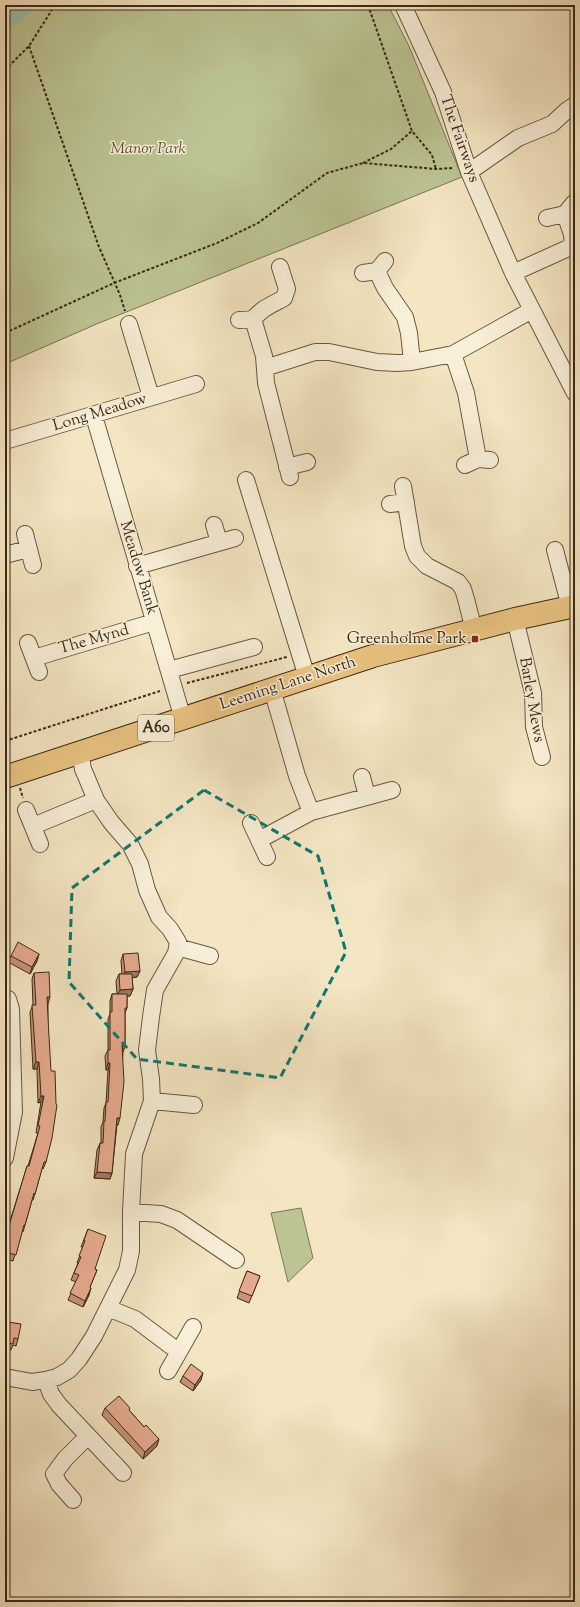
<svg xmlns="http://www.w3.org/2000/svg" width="580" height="1607" viewBox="0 0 580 1607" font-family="'Sorts Mill Goudy',serif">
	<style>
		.green { fill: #bcc493; stroke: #7c7653 }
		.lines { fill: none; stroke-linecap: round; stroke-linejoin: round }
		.river { stroke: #9cc0b0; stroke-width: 22 }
		.minor-casing { stroke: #69583f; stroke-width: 18 }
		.highway-casing { stroke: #3b2913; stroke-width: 24 }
		.path { stroke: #3b2913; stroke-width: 2; stroke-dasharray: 3 2; stroke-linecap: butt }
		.minor { stroke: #f8efd8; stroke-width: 16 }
		.highway { stroke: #eac382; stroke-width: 22 }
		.wall { fill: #c7937b; stroke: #3b2913 }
		.shaded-wall { fill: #a27864; stroke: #3b2913 }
		.building { fill: #e7ab8f; stroke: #3b2913 }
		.marked { fill: none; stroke: #0f766e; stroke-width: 3; stroke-dasharray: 8 5; stroke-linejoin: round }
		.poi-dot { fill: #8f2418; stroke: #f8efd8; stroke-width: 1.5 }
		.labels { text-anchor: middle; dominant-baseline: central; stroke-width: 3; stroke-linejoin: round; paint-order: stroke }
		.shield { fill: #f8efd8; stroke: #74644e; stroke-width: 1 }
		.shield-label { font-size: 15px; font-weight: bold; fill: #3b2913 }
		.street-label { font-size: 16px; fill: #3b2913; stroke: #f8efd8 }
		.park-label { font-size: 16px; font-style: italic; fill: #5b5033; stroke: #f8efd8 }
		.poi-label { font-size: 16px; fill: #3b2913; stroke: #f8efd8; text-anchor: end }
	</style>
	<rect width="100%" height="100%" fill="#f4e6c3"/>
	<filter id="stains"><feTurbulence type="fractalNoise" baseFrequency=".005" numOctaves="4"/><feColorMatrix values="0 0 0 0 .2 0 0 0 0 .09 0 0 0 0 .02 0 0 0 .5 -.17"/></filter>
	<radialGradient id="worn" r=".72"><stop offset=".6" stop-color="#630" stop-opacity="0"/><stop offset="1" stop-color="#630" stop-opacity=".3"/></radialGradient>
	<path class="green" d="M5,5H388L409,46L462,177L99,323L5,364Z
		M301,1208L313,1258L288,1282L271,1213Z"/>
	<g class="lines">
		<path class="river" d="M5,19L23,5"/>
		<defs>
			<path id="minor" d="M403,5L443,92L469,172L513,273L575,393
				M469,172L518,138L552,124L566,111L575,105
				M565,214L572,234L573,246
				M547,218L565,214L574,203
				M377,271L385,288L405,317L409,333L412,362
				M363,273L377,271L385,261
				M513,273L575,245
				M253,319L264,356L266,383L290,477
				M239,320C257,320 252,318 264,309C270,305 277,302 284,298L287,289L280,267
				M129,324L151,397
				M453,354L466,393L478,459
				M265,368L315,352H329L377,362L397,363L412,362L453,354L532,310
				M94,416L183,719
				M5,441L196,384
				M465,465L478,459L490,460
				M287,467L307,462
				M246,480L307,677
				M403,486L413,546L417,556L427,566L458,582L463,589L466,599L474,630
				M390,504L406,502
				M214,525L219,542
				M25,534L33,565
				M555,550L570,607
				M5,555L28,549
				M137,566L235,538
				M515,619L533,693L534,727L542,757
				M28,643L39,672
				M34,658L154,622
				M169,670L254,647
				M272,689L297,776L311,812
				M362,777L367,796
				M26,810L40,844
				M251,823L267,857
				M33,826L96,800
				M259,840L311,812L392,790
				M177,947L210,956
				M5,998L8,999L11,1009L14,1112L5,1158
				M152,1101L194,1105
				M131,1212L161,1214L177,1220L236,1260
				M108,1308L135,1319L171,1346L180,1350
				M168,1371L193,1327
				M5,1377L32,1382L46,1380L57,1377L69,1370L79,1359L94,1336L127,1270L131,1251V1212L134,1154L152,1101L151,1079L147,1050L151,1017L155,990L176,953L178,942L170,929L159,917L147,890L140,864L130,844L111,822L96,800L83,769L80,752
				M46,1380L51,1394L59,1405L123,1473
				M73,1500L59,1484L54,1474L65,1459L88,1436"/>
			<path id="highway" d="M5,777L373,656L515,619L575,606"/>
		</defs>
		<use href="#minor" class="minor-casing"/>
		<use href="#highway" class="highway-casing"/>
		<path class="path" d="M368,5L412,131L432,155L436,169
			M29,46L99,247L120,295L125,311
			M5,70L29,46L55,5
			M363,163L391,149L412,131
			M5,333L114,283L217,243L258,223L327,173L363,163L436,169L453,168
			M187,683L287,657
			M5,741L160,691
			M20,788L23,798"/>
		<use href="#minor" class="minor"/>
		<use href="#highway" class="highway"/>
	</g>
	<path class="wall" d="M39,954L37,961L30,974L8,962L11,956Z
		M123,954L140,971L137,977L132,978L133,989L130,996H127V1008L125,1013V1045L123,1052L118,1125H117L112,1173L110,1179L94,1178L97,1150L100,1143H101V1127L103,1122L104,1108L106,1103L108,1070H106L105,1056L108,1050V1019L110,1014V1001L112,994H117L116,981L119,974H122L121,961Z
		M34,973L48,1004L46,1162L43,1169L42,1168L35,1194L33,1200H32L25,1225L23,1232L22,1231L13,1261L5,1259V1237L25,1173L27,1166H28L38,1133H36L41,1102L38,1103L37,1069H33L30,1012L33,1005L32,979Z
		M88,1229L95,1269L97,1270L90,1287L89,1295L83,1307L68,1300L76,1282L71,1280L78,1263H77L83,1247H81Z
		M247,1271L260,1276L249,1303L237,1298Z
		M8,1322L18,1339L16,1346L13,1345L11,1350L5,1349V1323L8,1324Z
		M183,1376L201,1380L193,1391L180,1382Z
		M105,1408L129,1410L144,1427L157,1446L143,1459L102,1415Z"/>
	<path class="shaded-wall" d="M39,954L37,961L30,974L32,967Z
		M140,971L137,977L122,979L125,972Z
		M133,989L130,996H117L120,990Z
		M47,997H50L48,1004H45Z
		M122,1045H125L123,1052Z
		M36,1062H39L37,1069H33Z
		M108,1063H110L108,1070H106Z
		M41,1096H44L41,1102L38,1103Z
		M117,1118H120L118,1125H115Z
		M97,1172L112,1173L110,1179L94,1178Z
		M91,1288L89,1295L83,1307L85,1301Z
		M203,1373L201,1380L193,1391L195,1385Z
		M159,1439L157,1446L143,1459L145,1452Z"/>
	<path class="building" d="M18,942L39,954L32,967L11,956Z
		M138,953L140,971L125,972L123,954Z
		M49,972L50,997H47L49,1037L51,1071H55L56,1104L57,1105L52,1138L46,1162H44L35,1194L34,1193L25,1225H24L16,1255L5,1252V1239L27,1166H29L40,1126H38L44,1096H41L39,1062H36L32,1005H36L34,973Z
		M119,974H132L133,989L120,990Z
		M112,994H127V1008H125V1045H122L124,1082L120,1118H117L112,1173L97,1172L100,1143H103L104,1121H105L106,1102H108L110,1063H108V1050H110V1012H112Z
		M88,1229L106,1236L95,1269L97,1270L90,1287L91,1288L85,1301L70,1293L79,1275L74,1273L81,1257L79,1256L85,1241L84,1240Z
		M247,1271L260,1276L252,1296L239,1291Z
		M8,1322L21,1324L18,1339L14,1338L13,1344L5,1342V1323L8,1324Z
		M191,1364L203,1373L195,1385L183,1376Z
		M119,1396L130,1408L129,1410L144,1427L146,1425L159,1439L145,1452L105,1408Z"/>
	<path class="marked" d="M204,790L318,856L346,952L280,1078L137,1059L69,982L72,888Z"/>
	<rect class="poi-dot" x="471" y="635" width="8" height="8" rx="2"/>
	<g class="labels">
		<rect class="shield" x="138" y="715" width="36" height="26" rx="3"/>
		<g class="shield-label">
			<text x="156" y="728">A60</text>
		</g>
		<g class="street-label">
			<text transform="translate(459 139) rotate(71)">The Fairways</text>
			<text transform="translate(100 413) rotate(-17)">Long Meadow</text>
			<text transform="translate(138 568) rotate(73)">Meadow Bank</text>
			<text transform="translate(94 640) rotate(-16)">The Mynd</text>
			<text transform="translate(288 684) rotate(-18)">Leeming Lane North</text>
			<text transform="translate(531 700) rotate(80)">Barley Mews</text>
		</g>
		<g class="park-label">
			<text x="148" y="149">Manor Park</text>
		</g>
		<g class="poi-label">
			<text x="467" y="639">Greenholme Park</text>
		</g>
	</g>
	<rect width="580" height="1607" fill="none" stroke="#f4e6c3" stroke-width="20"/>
	<rect x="6" y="6" width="568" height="1595" fill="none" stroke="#3b2913" stroke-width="2"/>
	<rect x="10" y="10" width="560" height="1587" fill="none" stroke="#3b2913"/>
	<rect width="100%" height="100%" filter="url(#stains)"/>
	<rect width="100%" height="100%" fill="url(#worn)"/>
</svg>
